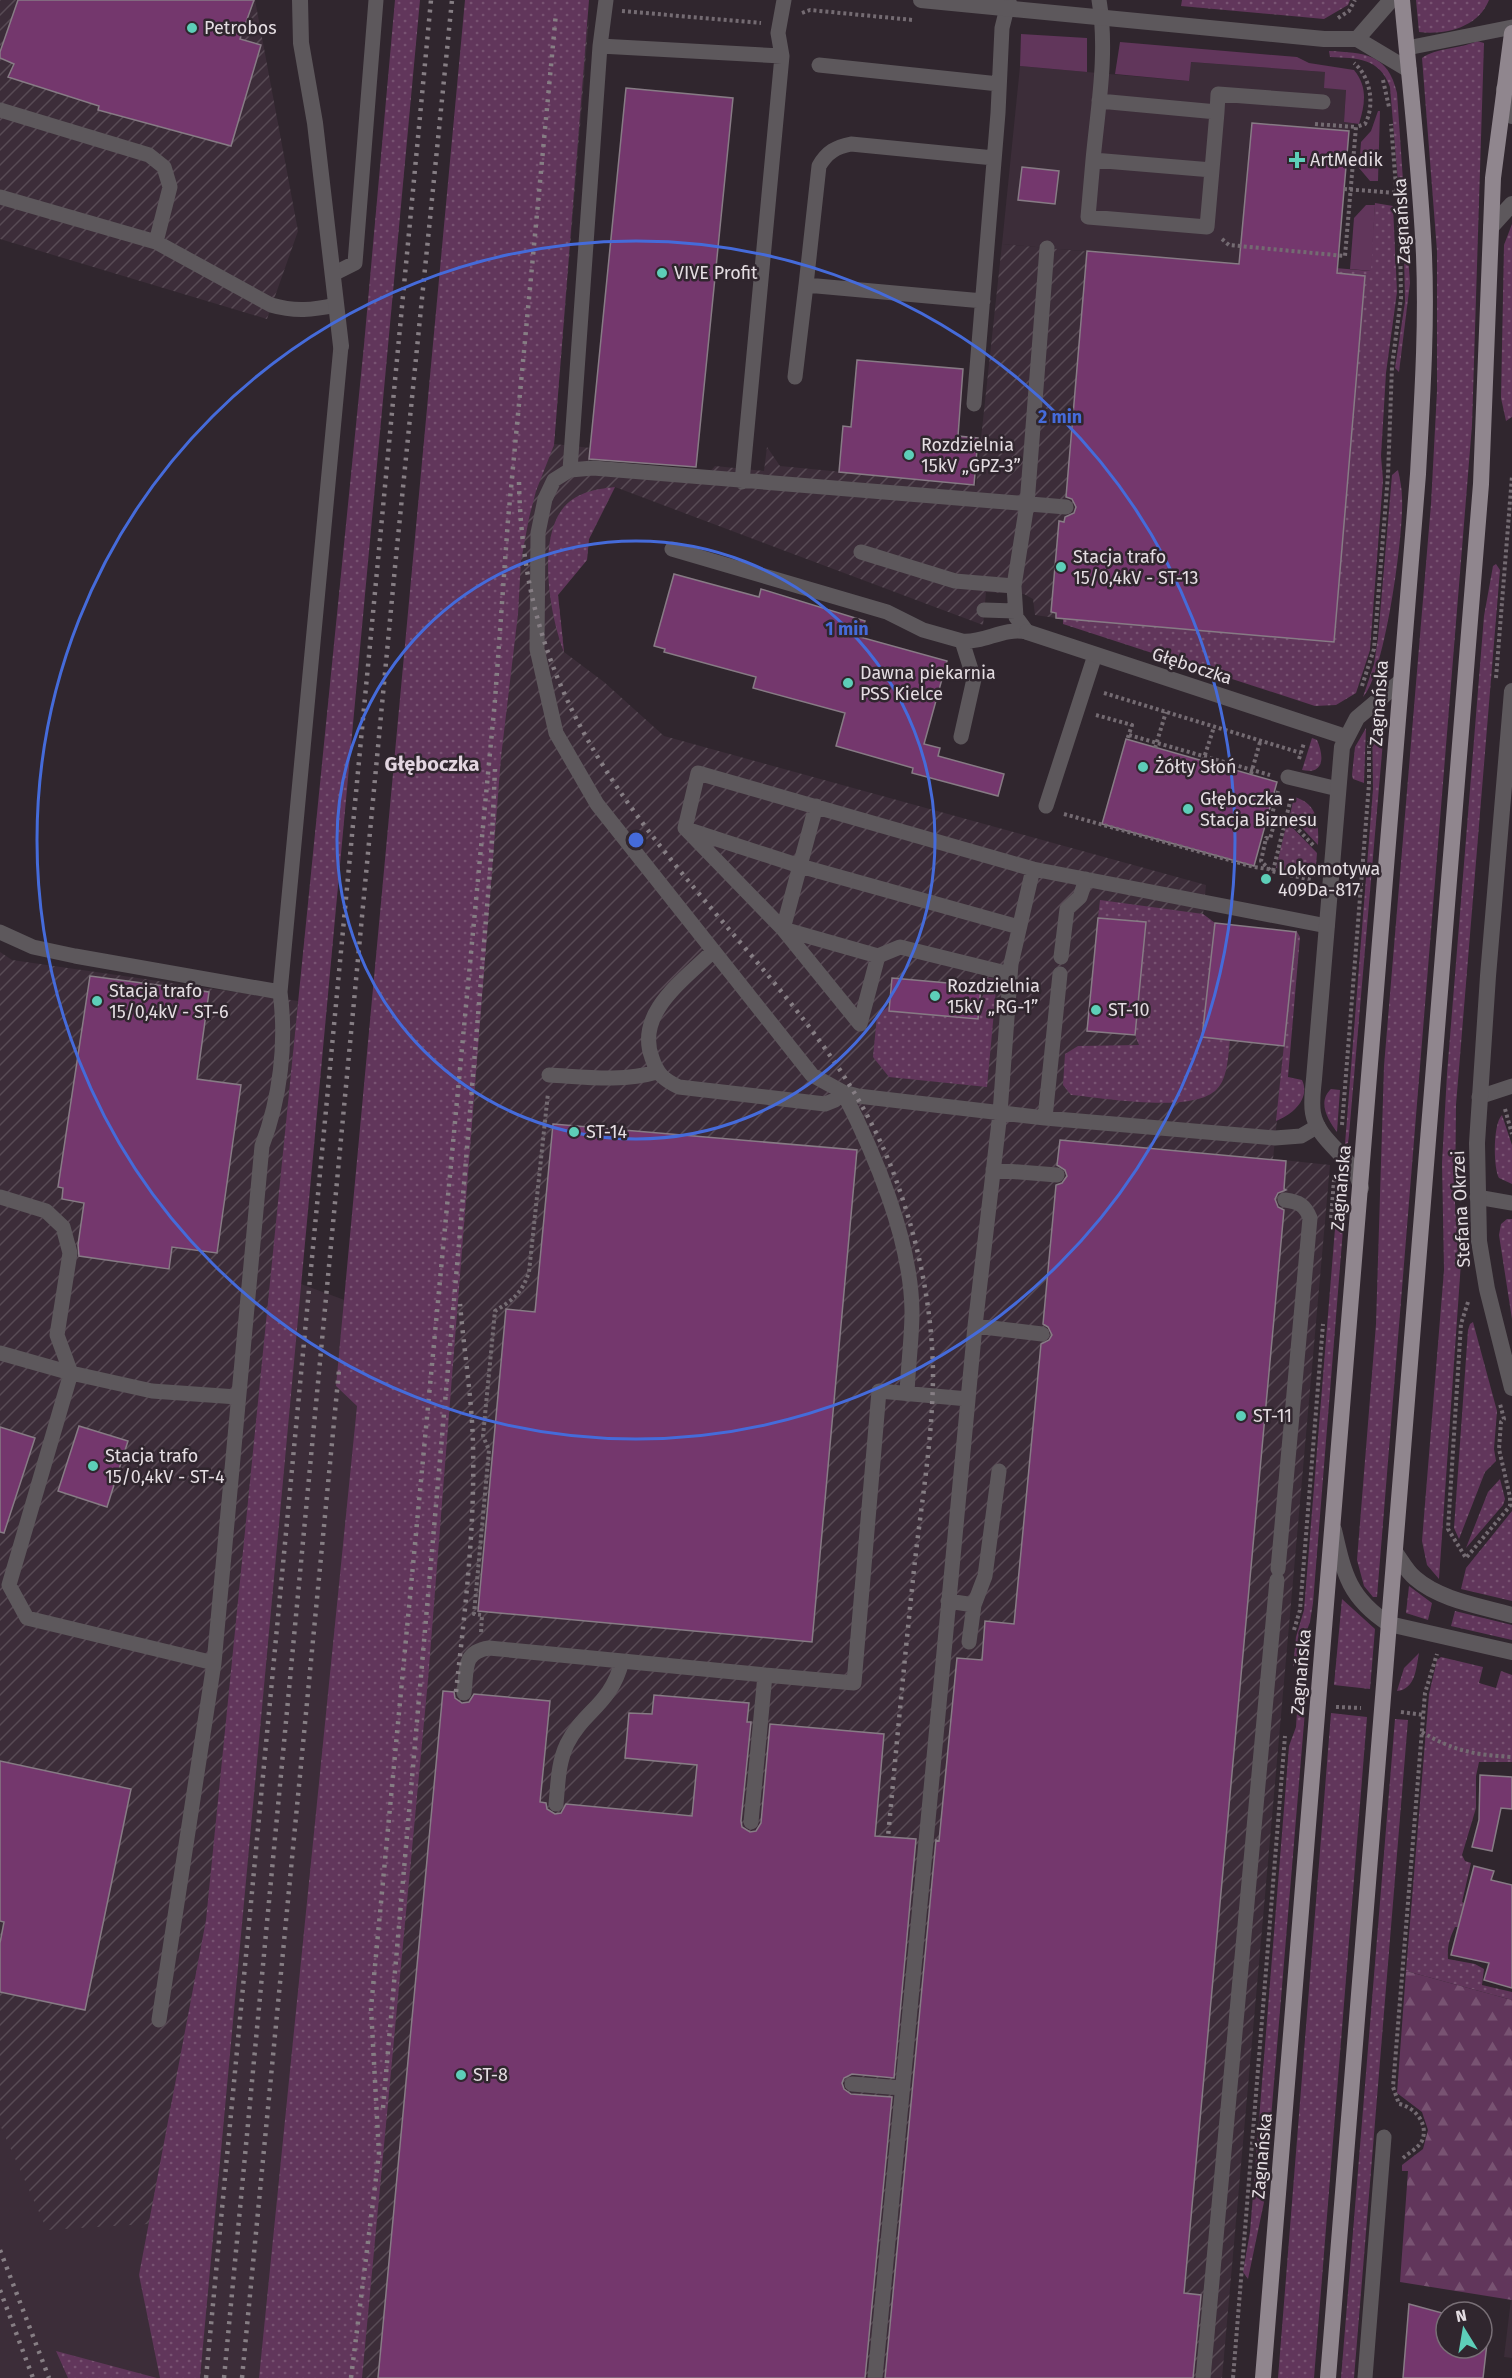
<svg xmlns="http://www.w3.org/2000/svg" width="1512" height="2378" viewBox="0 0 1512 2378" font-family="'Fira Sans',sans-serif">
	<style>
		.built { fill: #3c2d39 }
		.industrial { fill: url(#industrial-furrows) }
		.grass { fill: url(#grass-dots) }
		.forest { fill: url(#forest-firs) }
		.green { fill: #61365b }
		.building { fill: #74376d; stroke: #877b85; stroke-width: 1.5 }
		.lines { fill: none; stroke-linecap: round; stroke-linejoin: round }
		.path { stroke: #746b72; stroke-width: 4; stroke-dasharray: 3 3; stroke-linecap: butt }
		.service { stroke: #5d585c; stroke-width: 15 }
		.minor { stroke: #5d585c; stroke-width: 16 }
		.tertiary { stroke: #5d585c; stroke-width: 16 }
		.primary { stroke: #90868e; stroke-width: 16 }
		.rail { stroke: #867e84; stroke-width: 4.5; stroke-dasharray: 3 6; stroke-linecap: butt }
		.ring { fill: none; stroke: #456bda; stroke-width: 3 }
		.poi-dot { fill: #5dceb8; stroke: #30262e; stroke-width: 2 }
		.labels { text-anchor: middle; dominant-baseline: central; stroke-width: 5; stroke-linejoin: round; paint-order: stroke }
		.poi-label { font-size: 18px; fill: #e4dde2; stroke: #30262e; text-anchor: start }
		.street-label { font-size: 18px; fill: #e4dde2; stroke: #30262e }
		.neighbourhood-label { font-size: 20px; font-weight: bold; fill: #e3d6e1; stroke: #30262e }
		.centre { fill: #456bda; stroke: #30262e; stroke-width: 3 }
		.ring-label { font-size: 18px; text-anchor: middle; font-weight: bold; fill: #456bda; stroke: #30262e; stroke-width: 5; stroke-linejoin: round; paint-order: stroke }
	</style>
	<defs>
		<pattern id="industrial-furrows" width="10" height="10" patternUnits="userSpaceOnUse" patternTransform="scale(1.5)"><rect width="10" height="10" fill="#3c2d39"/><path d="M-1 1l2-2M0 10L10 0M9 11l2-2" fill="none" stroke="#584b55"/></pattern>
		<pattern id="grass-dots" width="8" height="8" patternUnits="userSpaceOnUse" patternTransform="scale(1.5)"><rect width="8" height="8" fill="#61365b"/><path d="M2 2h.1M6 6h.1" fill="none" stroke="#785372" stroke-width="1.8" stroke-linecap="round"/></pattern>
		<pattern id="forest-firs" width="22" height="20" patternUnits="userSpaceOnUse" patternTransform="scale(1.5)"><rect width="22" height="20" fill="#61365b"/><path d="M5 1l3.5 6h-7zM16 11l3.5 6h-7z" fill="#785372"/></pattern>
	</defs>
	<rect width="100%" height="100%" fill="#30262e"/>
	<path class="built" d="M1190,62L1325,72L1346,90L1344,122L1353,123L1349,131L1339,249L1301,270L1002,244L1020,66L1188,81Z
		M274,1274L418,1327L312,2378H0V2125L4,2133Z
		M1511,2299L1512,2300V2358L1504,2357Z"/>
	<path class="industrial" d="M0,0H255L298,231L267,319L0,239Z
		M589,17L554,444L591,448L589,462L708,474L715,466L764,471L767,447L780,466L976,485L1002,244L1365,276L1334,642L1056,618L1035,615L1033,599L1024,594L986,592L983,625L615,487L589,539L587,560L558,595L564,652L604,682L664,736L1206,885L1203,914L1215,923L1296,932L1273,1159L1330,1165L1222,2378H315L439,965Z
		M0,952L12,960L298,1001L181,2222L47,2230L0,2125Z"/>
	<path class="grass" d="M395,0H420L200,2378H160L139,2275L206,1920L364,345Z
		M465,0H589L554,445L536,491L529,518L521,561L518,614L501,757L428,1680L362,2378H259L357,1406L336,1386Z
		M1182,0H1350L1348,5L1324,19L1181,6Z
		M1416,0H1489C1478,28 1445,35 1419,32Z
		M1477,41L1484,43L1472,425L1377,1597H1373L1364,1586L1357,1560L1376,1324L1384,1066L1431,504L1437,391V251L1422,58C1435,48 1460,49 1477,41Z
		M1329,51C1364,53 1388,53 1397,93L1410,283L1399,372L1395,368L1405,302L1404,254L1390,87C1380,58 1357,58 1330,57Z
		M1375,203L1393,206L1397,292L1386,373L1381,456L1383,480L1370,650L1356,693L1336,705L1315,706L1063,624V618L1334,642L1365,276L1301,270V265L1370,271Z
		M1512,224V417L1506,421L1501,398L1504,245Z
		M1398,470C1400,479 1402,489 1402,498C1404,533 1385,674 1363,697L1374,664L1378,638L1392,475Z
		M615,487L589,539L587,560L558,595L564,652C550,617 538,544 561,511C573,493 595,489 615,487Z
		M1496,564L1500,570L1456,1105L1455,1204L1461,1262L1439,1579L1427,1565L1422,1541L1444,1270L1442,1163L1447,1074L1484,616L1493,566Z
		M1382,714L1385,718L1349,1135L1348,1143L1345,1144L1373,789L1372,718Z
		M1366,728L1364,783L1353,779L1352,775L1355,747Z
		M1312,738L1317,740C1324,756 1325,775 1302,770Z
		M1294,797C1318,803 1319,824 1318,845L1290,815Z
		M1287,822L1317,853L1315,877L1276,868Z
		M1100,900L1203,914L1215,923L1203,1037L1230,1040C1228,1055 1228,1078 1217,1089C1194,1114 1105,1098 1071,1095L1063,1085L1065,1054L1078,1046L1139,1045L1135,1035L1146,922L1098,918Z
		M1296,930L1300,937L1288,1077L1302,1080C1311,1099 1292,1115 1276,1121Z
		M985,978L997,979L987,1087L889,1077L873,1057L877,1016L890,1005L981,1014Z
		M1331,1089L1340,1090L1337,1132C1328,1120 1317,1102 1331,1089Z
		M1502,1115L1512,1145V1184L1499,1178C1493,1168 1493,1123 1502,1115Z
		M1340,1167L1344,1175L1346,1192L1313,1603L1310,1622L1293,1667L1296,1637L1304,1610Z
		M1507,1219H1512V1319L1499,1235L1501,1224Z
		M1473,1322L1497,1411L1494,1449L1496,1461L1485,1472L1459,1539L1454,1528L1468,1330L1470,1324Z
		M1500,1479L1505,1499L1503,1505L1466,1548L1488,1492Z
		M1512,1511V1601L1461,1589L1466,1568Z
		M1409,1586L1432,1603L1428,1620L1406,1613Z
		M1342,1599L1375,1629L1370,1689L1334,1685Z
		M1455,1611L1512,1625V1640L1451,1626Z
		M1419,1653C1416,1668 1416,1689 1397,1691L1404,1668Z
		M1441,1657L1483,1667L1479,1683L1496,1688L1501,1671L1512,1675V1762H1479L1476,1776V1808L1462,1855L1465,1861L1471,1863L1462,1902L1472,1907L1462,1927H1455C1450,1937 1447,1946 1448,1959L1475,1964L1484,1969L1482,1985L1512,1992V2000L1406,1971L1429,1694L1437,1660Z
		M1297,1711H1305L1264,2202L1248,2279L1243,2272L1250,2232L1289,1746L1296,1727Z
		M1331,1713L1367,1717L1314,2378H1278Z
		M1395,1719L1408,1720L1354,2378H1341Z
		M56,2351L157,2378H68Z"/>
	<path class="forest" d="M1406,1971L1512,2000V2300L1400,2282L1408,2171H1402V2165L1423,2149L1428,2130L1422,2112L1397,2093Z"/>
	<path class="green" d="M1021,34L1087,38V72L1020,66Z
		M1120,42L1297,57L1309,63L1354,70C1368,87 1365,104 1359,124L1344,122L1346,90L1324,88L1325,72L1191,62L1189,81L1115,74Z
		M1378,111H1380L1378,181H1370L1359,168L1361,142L1371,131Z
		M1366,205H1375L1371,271L1350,269L1354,218Z"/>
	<path class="building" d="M18,0H254L240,39L261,45L231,146L98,110L99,106L8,77L14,64L0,58V52Z
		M626,88L733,98L696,467L589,459Z
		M1252,123L1349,131L1337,273L1365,276L1334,642L1056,618V613L1051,612L1059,521L1064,522L1065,517L1074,513L1076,507L1072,499L1066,497L1087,251L1239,264Z
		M1022,167L1059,171L1055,204L1018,200Z
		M857,360L963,369L958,436L978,438L974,485L839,472L843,426L851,427Z
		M674,574L759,597L761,589L865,621L860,637L947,661L924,744L940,748L938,756L1004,774L998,796L912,773L913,768L836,746L845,713L753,688L756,677L664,652L665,649L654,646Z
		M1126,739L1277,782L1254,866L1102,824Z
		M1098,918L1146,922L1135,1035L1087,1031Z
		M1215,923L1296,932L1284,1046L1202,1037Z
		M90,976L209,992L197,1079L241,1085L217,1253L172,1247L169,1269L79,1256L78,1245L84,1203L62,1199L63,1188L58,1187Z
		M892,978L981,986L978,1019L889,1011Z
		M553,1124L857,1150L812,1642L478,1611L506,1309L535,1312Z
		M1060,1140L1286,1161L1284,1189L1286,1190L1278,1193L1275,1199L1278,1207L1284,1210L1184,2293L1201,2295L1193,2378H885L936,1840L939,1841L957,1658L982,1660L985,1621L1014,1624L1041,1344L1049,1340L1052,1335L1048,1327L1043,1324L1056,1185L1062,1183L1067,1176L1065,1170L1057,1165Z
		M79,1426L128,1441L107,1507L58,1491Z
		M0,1427L35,1438L4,1533L0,1532Z
		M443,1691L454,1692L455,1698L462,1703L469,1702L474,1694L550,1701L540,1802L546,1803L547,1809L555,1814L561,1813L566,1804L692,1816L697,1765L625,1758L629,1713L652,1714L654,1695L749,1703L747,1722H751L741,1821L742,1827L750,1832L756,1831L761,1823L770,1724L884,1734L875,1836L916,1839L894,2078L852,2074L844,2078L842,2083L844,2089L851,2094L892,2097L865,2378H378Z
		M0,1761L131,1789L85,2010L0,1992V1943L4,1922L0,1921Z
		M1480,1775L1512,1777V1809L1501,1808L1492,1851L1472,1847L1479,1820Z
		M1474,1866L1494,1871L1491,1880L1512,1885V1988L1484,1980L1489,1963L1451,1955Z
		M1409,2304L1446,2314V2348H1482V2324L1489,2326L1483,2378H1403Z"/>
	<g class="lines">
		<path class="path" d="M622,11L761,23
			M802,13L810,10L913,20
			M1338,18L1349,11L1355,0
			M1383,80L1389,107
			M1315,124L1356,127
			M1344,189L1397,193
			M1222,239L1229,245L1345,256L1356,127L1365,124C1375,106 1371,77 1354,63
			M1496,678L1512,476
			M1362,686L1374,649L1388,475L1392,366L1401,298L1400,236L1391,124
			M1104,693L1301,753
			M1096,715L1132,725L1127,740
			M1129,735L1270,775
			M1155,748L1166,712
			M1299,759L1304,743
			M1203,761L1214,727
			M1251,774L1260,742
			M1278,791L1271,819L1275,820L1270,839L1266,838L1261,861L1271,871L1312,880
			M1064,814L1254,867L1268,869
			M1286,817L1314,846
			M1273,871L1291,798
			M1505,1109L1512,1134
			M1342,1125L1369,784V741
			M1331,1218L1334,1180
			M1468,1302L1461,1324L1448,1529L1466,1558L1510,1506V1497L1499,1449L1501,1422L1504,1419L1500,1404
			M1294,1630L1300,1610L1323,1324
			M481,1632L482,1615L474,1614L489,1450L483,1436L495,1311C513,1300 522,1293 529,1272L548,1093
			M1336,1707L1361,1708
			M1401,1712L1424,1715
			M1422,1732C1453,1751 1476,1755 1512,1757
			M1403,2158C1409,2153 1418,2148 1422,2141C1429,2124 1415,2107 1399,2104L1393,2087L1425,1693L1437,1654
			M1233,2378L1285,1736"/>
		<path class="service" d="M606,0L600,46L782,56L778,33L784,0
			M1407,48L1512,27
			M819,65L999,84
			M1099,101L1217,112L1212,170L1093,160C1098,107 1108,52 1099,0
			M0,110L149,155L164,167L170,187L156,242
			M1217,112L1218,94L1323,102
			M1093,160L1088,217L1207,227L1212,170
			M0,197L156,242L271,305C295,312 313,310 336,305
			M333,274L355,263L376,0
			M983,301L806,285L819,166C827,152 836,147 851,144L994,158
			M795,377L806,285
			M974,404L998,113L1002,28L1009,0
			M570,470L600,46
			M742,482L782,56
			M1066,507L593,468L570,470L554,480L545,499L538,533L537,649L556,733L597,804L812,1075L843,1092L858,1096L1045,1118L1275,1138L1301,1136L1318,1126
			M672,549L887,612L923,630L962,641L974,679L961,737
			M861,552L955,581L1014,586
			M984,610L1015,611
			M1027,632L1016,617L1014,586L1027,504L1047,248
			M962,641C985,643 1003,627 1027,632
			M1288,777L1338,789
			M816,806L783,929L878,956L900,947L1010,974
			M1046,806L1095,655
			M689,830L800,866L1019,927
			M0,932L33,947L75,956L280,992L341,346
			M712,952C684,980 635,1013 652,1058C657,1074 664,1080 679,1087L825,1104L835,1100L843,1092C875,1154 911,1240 912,1311C912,1338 908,1366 907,1394
			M878,956L860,1024L783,929L685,828L698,773L1033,869L1327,926
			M1061,957L1067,909L1080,897L1086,879
			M549,1075C586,1077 622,1082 657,1072
			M1479,1097L1512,1086
			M1045,1118L1060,974
			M993,1170L1057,1175
			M0,1197L46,1211L63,1227L70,1253L57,1335L71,1373L152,1391L237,1397
			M1477,1197L1512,1203
			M975,1326L1042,1334
			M0,1353L71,1373L9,1585L27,1618L214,1663L159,2020
			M1278,1569L1310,1218C1305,1205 1299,1202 1285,1200
			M948,1601L974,1605L969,1642
			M974,1605L985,1576L999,1471
			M214,1663L262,1146C280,1099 287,1043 280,992
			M464,1693C467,1670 462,1652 489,1648L765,1675
			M556,1804C558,1784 558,1763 567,1744C584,1710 611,1705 622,1661
			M751,1822L765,1675L854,1683L879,1391L968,1399
			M852,2084L902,2088
			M875,2378L975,1326L1000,1113L1011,964L1033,869
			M1203,2378L1277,1580
			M1365,2378L1384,2137"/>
		<path class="minor" d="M300,0L301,43L315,123L341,346
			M1504,89L1512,116
			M1491,227L1512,204
			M1027,632L1346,737
			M1512,691L1488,976L1477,1143L1479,1241L1487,1289L1512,1388
			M1361,1188C1355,1157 1318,1143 1313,1113C1311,1102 1313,1090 1314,1079L1342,747L1357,718L1401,681"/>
		<path class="tertiary" d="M921,0L1324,39H1357L1409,70
			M1357,39L1391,0
			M1334,1530C1344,1574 1349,1598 1389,1624L1512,1652
			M1395,1552C1401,1560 1407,1572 1415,1578C1440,1600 1481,1606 1512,1615"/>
		<path class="primary" d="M1263,2378L1418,474C1422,401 1427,328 1424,255C1420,170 1410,85 1402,0
			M1328,2378L1481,484L1493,178L1512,33"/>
		<path class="rail" d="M519,482C523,692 622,804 751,955C809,1024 864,1092 895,1177C918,1240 932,1306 933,1372C933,1441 920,1510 913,1579C904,1665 896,1751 888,1837
			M456,1692C465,1610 475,1528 473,1445C472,1398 464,1351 460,1304
			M383,2108L460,1232L491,859L495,769
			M0,2250L49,2378
			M0,2290L33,2378
			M206,2378L431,0
			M224,2378L395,567L452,0
			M242,2378L339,1370
			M351,2378L379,2154L371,2008L495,700L508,520L556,13"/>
	</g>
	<g class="ring">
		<circle cx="636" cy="840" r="299"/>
		<circle cx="636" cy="840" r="599"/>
	</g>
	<g class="poi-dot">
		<circle cx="192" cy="28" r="6"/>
		<path d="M1294 151h6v6h6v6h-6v6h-6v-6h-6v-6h6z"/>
		<circle cx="662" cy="273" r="6"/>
		<circle cx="909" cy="455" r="6"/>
		<circle cx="1061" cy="567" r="6"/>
		<circle cx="848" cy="683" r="6"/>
		<circle cx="1143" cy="767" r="6"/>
		<circle cx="1188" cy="809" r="6"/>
		<circle cx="1266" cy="879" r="6"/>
		<circle cx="935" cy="996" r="6"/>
		<circle cx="97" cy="1001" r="6"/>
		<circle cx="1096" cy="1010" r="6"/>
		<circle cx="574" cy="1132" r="6"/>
		<circle cx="1241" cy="1416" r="6"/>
		<circle cx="93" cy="1466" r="6"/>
		<circle cx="461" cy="2075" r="6"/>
	</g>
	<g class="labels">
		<g class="poi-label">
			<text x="204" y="28">Petrobos</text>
			<text x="1310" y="160">ArtMedik</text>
			<text x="674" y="273">VIVE Profit</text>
			<text x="921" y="445">Rozdzielnia<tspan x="921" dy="21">15kV „GPZ-3”</tspan></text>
			<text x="1073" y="557">Stacja trafo<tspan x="1073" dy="21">15/0,4kV - ST-13</tspan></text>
			<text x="860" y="673">Dawna piekarnia<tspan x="860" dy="21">PSS Kielce</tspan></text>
			<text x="1155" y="767">Żółty Słoń</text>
			<text x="1200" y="799">Głęboczka -<tspan x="1200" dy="21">Stacja Biznesu</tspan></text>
			<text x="1278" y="869">Lokomotywa<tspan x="1278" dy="21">409Da-817</tspan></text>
			<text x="947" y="986">Rozdzielnia<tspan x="947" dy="21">15kV „RG-1”</tspan></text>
			<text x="109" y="991">Stacja trafo<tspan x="109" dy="21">15/0,4kV - ST-6</tspan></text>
			<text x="1108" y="1010">ST-10</text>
			<text x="586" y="1132">ST-14</text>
			<text x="1253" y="1416">ST-11</text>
			<text x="105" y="1456">Stacja trafo<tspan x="105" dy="21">15/0,4kV - ST-4</tspan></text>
			<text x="473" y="2075">ST-8</text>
		</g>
		<g class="street-label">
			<text transform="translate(1402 221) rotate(-93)">Zagnańska</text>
			<text transform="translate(1192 666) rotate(18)">Głęboczka</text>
			<text transform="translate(1379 703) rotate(-86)">Zagnańska</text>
			<text transform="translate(1341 1188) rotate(-85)">Zagnańska</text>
			<text transform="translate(1461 1209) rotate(-93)">Stefana Okrzei</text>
			<text transform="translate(1301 1672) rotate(-85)">Zagnańska</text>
			<text transform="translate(1262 2156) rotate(-85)">Zagnańska</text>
		</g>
		<g class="neighbourhood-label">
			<text x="432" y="764">Głęboczka</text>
		</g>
	</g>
	<circle cx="636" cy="840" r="9" class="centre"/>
	<g class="ring-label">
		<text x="1060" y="423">2 min</text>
		<text x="847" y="635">1 min</text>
	</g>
	<g transform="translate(1464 2330) rotate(349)"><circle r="28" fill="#30262e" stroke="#786f76" stroke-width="1.5"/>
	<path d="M0-4.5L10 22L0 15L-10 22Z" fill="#5dceb8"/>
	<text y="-9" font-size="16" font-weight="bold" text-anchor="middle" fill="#e4dde2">N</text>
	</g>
</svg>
